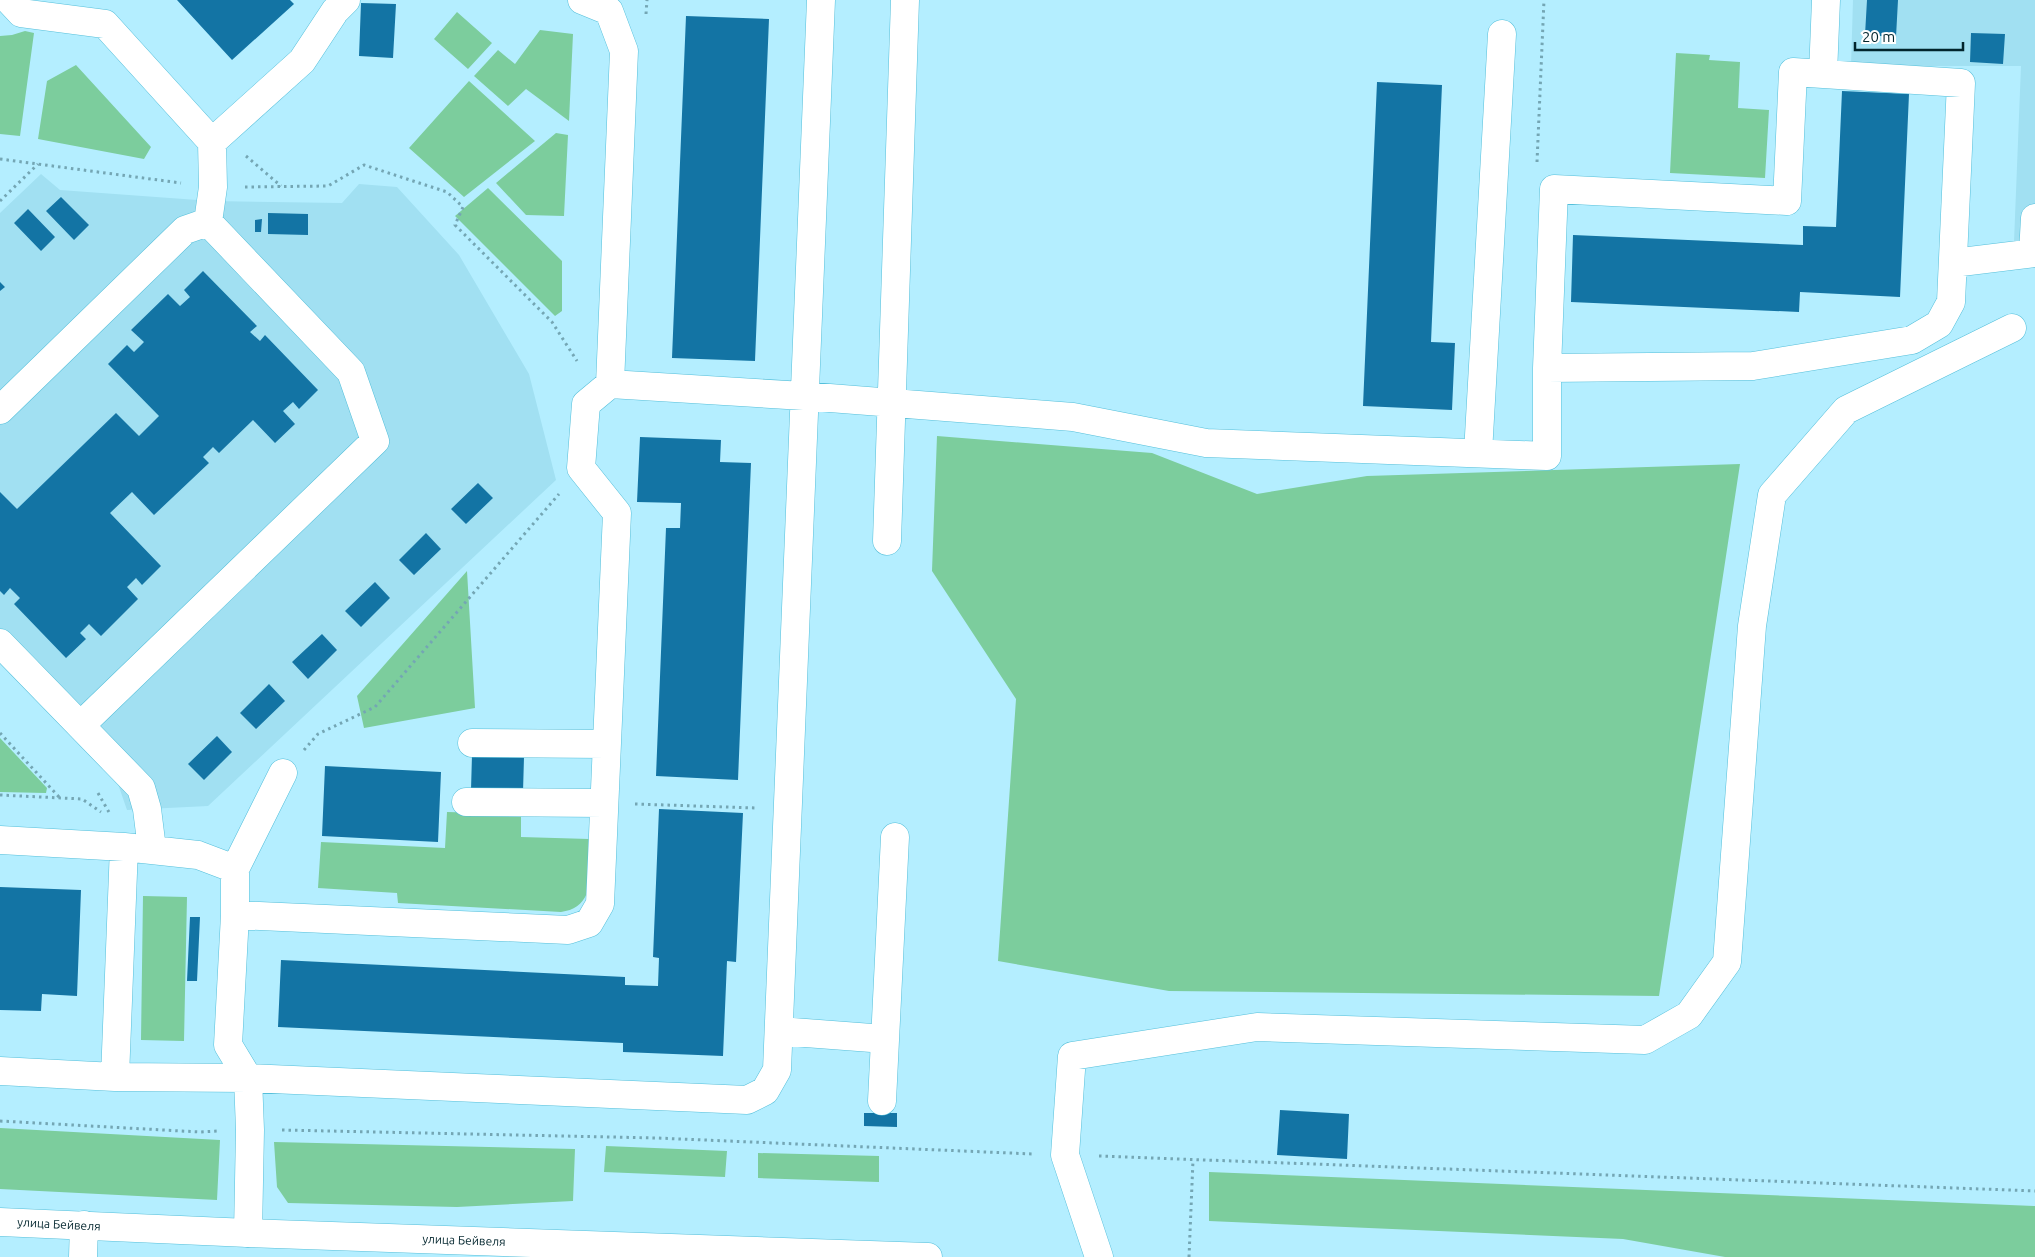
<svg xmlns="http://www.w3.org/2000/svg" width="2035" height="1257" viewBox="0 0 2035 1257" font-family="Ubuntu,sans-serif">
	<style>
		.built { fill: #a1e0f2 }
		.green { fill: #7ccd9d }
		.building { fill: #1374a4 }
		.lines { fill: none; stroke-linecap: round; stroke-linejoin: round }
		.minor-casing { stroke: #54bfda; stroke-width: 29 }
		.major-casing { stroke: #54bfda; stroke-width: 29 }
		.path { stroke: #74a6b4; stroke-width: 3; stroke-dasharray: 2.5 4; stroke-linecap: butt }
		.minor { stroke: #fff; stroke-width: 28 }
		.major { stroke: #fff; stroke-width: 28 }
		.labels { text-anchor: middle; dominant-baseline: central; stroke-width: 4.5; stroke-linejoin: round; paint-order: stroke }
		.street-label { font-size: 12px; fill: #02252d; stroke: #fff }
	</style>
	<rect width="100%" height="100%" fill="#b4eeff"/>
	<path class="built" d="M1853,0H2035V268L2013,267L2021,66H1851Z
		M41,174L60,190L211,201L342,203L359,184L397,187L459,255L529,374L556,480L208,806L127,810L118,784L0,664V213Z"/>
	<path class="green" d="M457,12L492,43L468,69L434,39Z
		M540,30L573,34L569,121L526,89L508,106L474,76L498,50L515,64Z
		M25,31L34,33L20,136L0,134V36L12,35Z
		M1676,53L1710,55L1709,60L1740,62L1738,108L1769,110L1765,178L1670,173Z
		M76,65L151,147L144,159L38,139L47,81Z
		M469,81L535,141L464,197L409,148Z
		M556,133L568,135L564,216L526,215L496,183Z
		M488,188L562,261V311L555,316L455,216Z
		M937,436L1152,453L1257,494L1367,476L1740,464L1659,996L1169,991L998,961L1016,699L932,571Z
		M467,571L475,708L364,728L357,696Z
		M0,738L47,788L46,793L0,792Z
		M447,812L521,814V837L589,839L587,893C582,905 574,910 561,912L398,903L397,893L318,888L321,842L445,848Z
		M143,896L187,897L184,1041L141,1040Z
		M0,1128L220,1140L217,1200L0,1189Z
		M274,1142L575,1149L573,1201L457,1207L288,1203L277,1187Z
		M606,1146L727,1151L725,1177L604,1172Z
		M758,1153L879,1156V1182L758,1178Z
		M1209,1172L2035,1206V1257H1725L1623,1239L1209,1221Z"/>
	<path class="building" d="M177,0H290L294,4L232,60Z
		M1867,0H1898L1896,37L1865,35Z
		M361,3L396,4L393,58L359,56Z
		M686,16L769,19L755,361L672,358Z
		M1971,33L2005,34L2003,64L1970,62Z
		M1377,82L1442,85L1431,342L1455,343L1452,410L1363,406Z
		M1842,91L1909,94L1900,297L1800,292L1799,312L1571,302L1573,235L1803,245V226L1836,227Z
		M61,197L89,225L74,240L46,211Z
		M28,209L55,237L41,251L14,223Z
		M268,213L308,214V235L268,234Z
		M262,219L261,232H255V220Z
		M203,271L257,326L250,332L260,341L265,335L318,390L299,409L293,402L283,411L295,424L275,443L253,420L219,453L213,447L203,457L209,463L154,515L132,492L110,513L161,566L142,585L136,578L127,587L138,599L101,636L89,624L80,633L86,639L66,658L14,604L20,598L10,588L4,595L0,591V492L17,509L116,413L139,436L159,416L108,364L127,345L134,352L144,342L131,330L168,294L180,306L190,297L184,290Z
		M0,282L5,287L0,291Z
		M640,437L721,440L720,462L751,463L738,780L656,776L666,528H680L681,503L637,502Z
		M478,483L493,498L466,524L451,509Z
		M426,533L441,549L414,575L399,560Z
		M375,582L390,598L361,627L345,611Z
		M322,634L337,650L308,679L292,662Z
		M269,684L285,701L256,729L240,713Z
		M217,736L232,752L204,780L188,764Z
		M472,755L524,757L523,792L471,790Z
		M325,766L441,772L438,842L322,836Z
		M659,809L743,813L736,962L727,961L723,1056L623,1052V1043L278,1027L281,960L625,977V985L658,986L659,958L653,957Z
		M0,887L81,890L77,996L42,994L41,1011L0,1010Z
		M190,917H200L197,981H187Z
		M1280,1110L1349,1114L1347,1159L1277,1155Z
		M864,1113H897V1127L864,1126Z"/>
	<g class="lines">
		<defs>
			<path id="minor" d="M9,0L21,13L105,24L212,142L302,61L335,11L346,0
				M1823,74L1826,0
				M2033,253L2035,218
				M1953,263L2035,253
				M610,384L804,396L1073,417L1206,443L1547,456V368L1554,189L1787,201L1793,72L1961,83L1951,302L1939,324L1912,340L1753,366L1547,368
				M0,410L185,230L208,222L213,187L212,142
				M1478,453L1502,34
				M887,541L905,0
				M0,643L141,788L147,809L152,849
				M81,725L375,441L351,372L208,222
				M472,743L606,744
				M466,802L604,803
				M0,840L124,847L198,855L235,869V915L568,930L589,923L600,904L617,513L581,468L586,404L610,384L624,51L609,11L582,0
				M235,869L283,773
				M235,915L228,1045L248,1078L250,1130L248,1233
				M779,1031L885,1039
				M0,1071L115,1077L248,1078L747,1100L765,1091L777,1070L821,0
				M115,1077L124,847
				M882,1101L895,837
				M83,1257L84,1225
				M1099,1257L1065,1155L1072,1056L1257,1027L1645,1040L1689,1015L1727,962L1752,626L1772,495L1846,410L2012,328"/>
			<path id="major" d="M0,1222L248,1233L928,1257"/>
		</defs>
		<use href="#minor" class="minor-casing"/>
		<use href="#major" class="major-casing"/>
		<path class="path" d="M646,14L647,0
			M246,156L281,186
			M0,159L181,183
			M1537,162L1544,0
			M245,187L328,186L364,165L447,192L463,207L455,225L552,322L577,361
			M0,201L38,164
			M0,733L59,797
			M304,750L318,734L375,707L559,494
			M98,793L110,814
			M0,795L82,799L101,812
			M635,804L756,808
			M0,1121L200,1132L218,1131
			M282,1130L657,1138L1033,1154
			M1099,1156L2035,1191
			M1189,1257L1193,1160"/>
		<use href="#minor" class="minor"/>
		<use href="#major" class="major"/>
	</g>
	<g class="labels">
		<g class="street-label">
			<text transform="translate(59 1224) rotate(3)">улица Бейвеля</text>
			<text transform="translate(464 1240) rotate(2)">улица Бейвеля</text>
		</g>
	</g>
	<path d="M1855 42v8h108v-8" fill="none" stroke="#02252d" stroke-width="2.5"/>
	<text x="1862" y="42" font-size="15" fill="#02252d" stroke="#ffffff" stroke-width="4" paint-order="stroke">20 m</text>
</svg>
